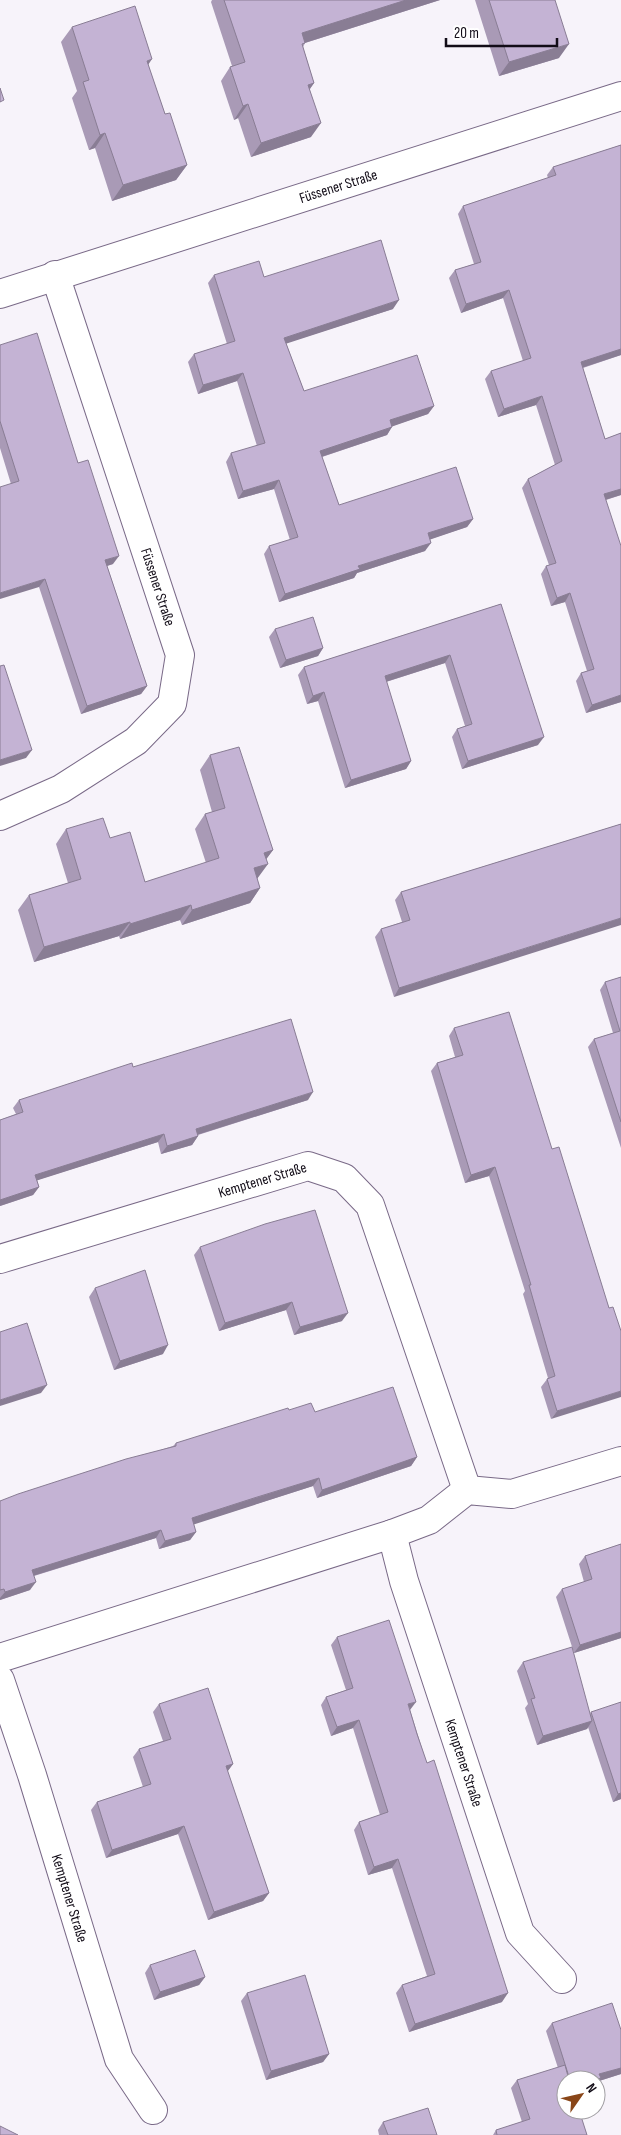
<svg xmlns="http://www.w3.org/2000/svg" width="621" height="2135" viewBox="0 0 621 2135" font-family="'Sofia Sans Condensed',sans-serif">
<rect width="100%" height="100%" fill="#f7f3fa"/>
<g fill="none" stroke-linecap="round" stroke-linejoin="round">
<g stroke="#796987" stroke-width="30">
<g id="minor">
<path id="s1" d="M0,294L621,96"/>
<path d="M0,816L61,789L136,741L172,704L180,655L55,275"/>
<path id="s2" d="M0,1259L308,1166L344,1178L370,1205L467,1490"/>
<path id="s3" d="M392,1534L404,1581L520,1933L562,1979"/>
<path d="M0,1658L392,1534L429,1520L467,1490L512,1494L621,1461"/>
<path id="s4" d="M0,1680L32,1775L119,2059L153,2110"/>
</g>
</g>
<use href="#minor" stroke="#fff" stroke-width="28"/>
</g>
<path fill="#a99ab6" d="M212,0H440L305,43L303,47L314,83L310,89L311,137L251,157L238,118L234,120L221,81L230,67L232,66L211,2Z
M475,0H555L559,58L499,76Z
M72,27L148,65L165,114L187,165L176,180L112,201L95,148L89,150L72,98L77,91L61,42Z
M621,145V355L583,368L605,439L621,433V495L606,500L621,702L586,713L576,681L581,673L587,671L565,602L551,606L541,574L546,566L549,565L522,488L528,479L555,465L536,405L498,417L485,379L491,371L523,361L503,298L461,313L449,278L455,270L474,264L458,214L463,206L548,178L547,175L553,167Z
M214,275L264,277L393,309L286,343L304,391L434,406L428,414L392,426L387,435L322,457L339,505L473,519L467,527L430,539L425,551L357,573L354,578L279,602L264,554L269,546L290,540L274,489L238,499L226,462L231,453L257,446L237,381L198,394L188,362L194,354L227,344L208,283Z
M0,345L78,463L113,564L107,566L147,686L141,694L81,714L39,587L11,484L0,448Z
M501,604L538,745L462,769L452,737L457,729L465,726L445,663L386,682L411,761L406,769L345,788L318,701L307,704L298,675L304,667Z
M275,629L323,648L318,656L280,668L269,637Z
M210,755L273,850L266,859L257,879L260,888L250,903L182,925L180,920L120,939L119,936L34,962L18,910L29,895L68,883L56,844L66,829L110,838L145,882L206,863L195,829L205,814L212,812L200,770Z
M621,824L394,997L375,937L381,929L402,922L395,900L401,892Z
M621,977V1148L588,1047L594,1039L613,1033L600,990L605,982Z
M454,1028L552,1149L609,1308L621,1331L551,1419L541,1387L548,1378L523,1294L525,1291L489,1176L465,1183L431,1071L437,1063L455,1057L449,1036Z
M133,1067L308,1100L198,1135V1136L192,1145L161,1154L158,1142L37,1180L39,1187L33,1195L0,1206V1120L16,1114L13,1108L19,1100Z
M200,1247L342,1321L294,1335L286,1310L219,1331L194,1255Z
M95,1288L163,1354L114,1370L89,1297Z
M289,1410L315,1412L417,1457L411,1466L317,1498L313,1486L193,1524L196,1532L190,1540L159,1549L156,1538L34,1576L30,1590L0,1600V1501L173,1446L176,1443Z
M621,1544V1638L574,1653L556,1597L562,1589L584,1582L579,1564L585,1556Z
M337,1637L410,1710L502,2002L409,2032L396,1993L402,1985L427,1976L392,1868L368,1875L354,1830L359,1822L380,1815L353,1728L331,1736L321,1705L326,1697L346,1690L331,1645Z
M523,1662L590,1714L591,1712L621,1799L613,1802L588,1727L587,1729L537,1745L525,1708L528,1704L517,1671Z
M159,1704L233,1764L227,1772L269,1893L263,1901L208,1920L178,1834L106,1858L91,1810L97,1802L143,1787L133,1757L139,1749L163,1741L153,1712Z
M150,1965L205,1977L199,1985L154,2000L145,1973Z
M247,1993L329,2054L323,2062L266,2080L241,2001Z
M552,2023L621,2030V2074L599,2081L596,2085V2080H566L587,2135H493L496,2130L522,2122L511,2088L517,2080L558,2068L546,2031Z
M383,2122L437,2135H379L378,2130Z"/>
<path fill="#897d94" d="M406,0H440L292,47L302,33Z
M569,44L559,58L499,76L509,62Z
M152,59L142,74L147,61Z
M314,83L304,97L308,85Z
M248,104L238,118L234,120L243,106Z
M321,123L311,137L251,157L261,143Z
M105,133L95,148L89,150L100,135Z
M187,165L176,180L112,201L123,185Z
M509,290L503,298L461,313L466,304Z
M399,300L393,309L279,346L284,338Z
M621,349V355L575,370L581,362Z
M243,373L237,381L198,394L203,385Z
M542,396L536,405L498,417L504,409Z
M434,406L428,414L385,429L390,420Z
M392,427L387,435L315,459L320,451Z
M279,480L274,489L238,499L243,491Z
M621,489V495L598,502L604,494Z
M473,519L467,527L423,542L428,533Z
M431,543L425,551L357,573L354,578L279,602L285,594L358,566Z
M119,556L113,564L100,568L105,560Z
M45,579L39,587L0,599V593Z
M570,593L565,602L551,606L557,598Z
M323,648L318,656L280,668L286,660Z
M450,655L445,663L379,684L385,676Z
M147,686L141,694L81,714L87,706Z
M324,692L318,701L307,704L313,696Z
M621,695V702L586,713L592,705Z
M544,737L538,745L462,769L468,761Z
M32,750L26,758L0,766V760Z
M411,761L406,769L345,788L351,780Z
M273,850L262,865L264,853Z
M268,864L257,879L254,868Z
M260,888L250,903L182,925L192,910Z
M191,905L180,920L120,939L130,924Z
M621,918V925L394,997L399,988Z
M130,922L119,936L34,962L44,947Z
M313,1092L308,1100L190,1137L196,1129Z
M164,1134L158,1142L29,1183L35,1175Z
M198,1136L192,1145L161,1154L167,1146Z
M495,1167L489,1176L465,1183L471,1175Z
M39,1187L33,1195L0,1206V1200Z
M292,1302L286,1310L219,1331L225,1323Z
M348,1313L342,1321L294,1335L300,1327Z
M168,1345L163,1354L114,1370L120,1361Z
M47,1385L41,1393L0,1406V1400Z
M621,1391V1397L551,1419L557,1411Z
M417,1457L411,1466L317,1498L322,1490Z
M319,1478L313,1486L186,1527L192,1518Z
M161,1530L156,1538L26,1578L32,1570Z
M196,1532L190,1540L159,1549L165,1541Z
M36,1582L30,1590L0,1600V1598L5,1592Z
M621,1632V1638L574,1653L580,1645Z
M416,1702L410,1710L408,1704Z
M359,1720L353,1728L331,1736L337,1727Z
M592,1721L587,1729L537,1745L543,1736Z
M233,1764L227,1772L226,1766Z
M621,1793V1799L613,1802L618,1794Z
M184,1826L178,1834L106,1858L112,1850Z
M398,1859L392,1868L368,1875L374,1867Z
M269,1893L263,1901L208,1920L214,1912Z
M205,1977L199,1985L154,2000L160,1992Z
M508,1993L502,2002L409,2032L415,2024Z
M329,2054L323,2062L266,2080L271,2071Z
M621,2068V2074L599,2081L596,2085V2080H594L599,2074Z"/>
<path fill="#c4b3d4" stroke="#897d94" d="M224,0H406L302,33L305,43L302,44L314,83L308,85L321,123L261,143L248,104L243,106L230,67L245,62Z
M489,0H555L569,44L509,62Z
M135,6L152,59L147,61L165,114L170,113L187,165L123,185L105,133L100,135L83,82L89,80L72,27Z
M0,88L4,100L0,102Z
M621,145V349L581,362L605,439L621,433V489L604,494L621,546V695L592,705L581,673L594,669L570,593L557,598L546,566L556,563L528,479L562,461L542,396L504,409L491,371L531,358L509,290L466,304L455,270L481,262L463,206L556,175L553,167Z
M381,240L399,300L284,338L304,391L417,355L434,406L390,420L392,427L320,451L339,505L456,467L473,519L428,533L431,543L358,566L360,569L285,594L269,546L298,537L279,480L243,491L231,453L265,443L243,373L203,385L194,354L235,341L214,275L259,261L264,277Z
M37,333L78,463L88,460L119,556L105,560L147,686L87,706L45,579L0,593V487L19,481L0,421V345Z
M501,604L544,737L468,761L457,729L472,724L450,655L385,676L411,761L351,780L324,692L313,696L304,667Z
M313,617L323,648L286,660L275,629Z
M4,665L32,750L0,760V666Z
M239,747L273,850L264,853L268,864L254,868L260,888L192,910L191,905L130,924V922L44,947L29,895L81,879L66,829L103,818L110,838L130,832L145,882L219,858L205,814L225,808L210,755Z
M621,824V918L399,988L381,929L410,920L401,892Z
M621,977V1122L594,1039L620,1031L605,982Z
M509,1012L552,1149L559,1147L609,1308L613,1307L621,1331V1391L557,1411L547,1379L555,1376L529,1285H531L495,1167L471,1175L437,1063L463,1055L454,1028Z
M291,1019L313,1092L196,1129L198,1136L167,1146L164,1134L35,1175L39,1187L0,1200V1120L23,1112L19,1100L132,1063L133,1067Z
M315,1210L348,1313L300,1327L292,1302L225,1323L200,1247L265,1224Z
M145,1270L168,1345L120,1361L95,1288Z
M27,1323L47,1385L0,1400V1332Z
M393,1387L417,1457L322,1490L319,1478L254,1498L192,1518L196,1532L165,1541L161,1530L32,1570L36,1582L5,1592L4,1589L0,1590V1501L18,1494L126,1459L176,1446V1443L288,1408L289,1410L311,1403L315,1412Z
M621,1544V1632L580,1645L562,1589L592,1579L585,1556Z
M389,1620L416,1702L408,1704L417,1734L427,1763L434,1760L508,1993L415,2024L402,1985L435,1974L398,1859L374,1867L359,1822L388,1812L359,1720L337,1727L326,1697L353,1688L337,1637Z
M572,1647L592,1721L543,1736L531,1699L535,1698L523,1662Z
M208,1688L233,1764L226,1766L269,1893L214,1912L184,1826L112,1850L97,1802L151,1784L139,1749L171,1739L159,1704Z
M621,1702V1793L618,1794L591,1712Z
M195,1950L205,1977L160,1992L150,1965Z
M305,1975L329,2054L271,2071L247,1993Z
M612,2003L621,2030V2068L599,2074L601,2078L594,2080H570L552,2023Z
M565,2065L569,2080H566V2110H579L587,2135H497L496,2130L530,2119L517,2080Z
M428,2108L437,2135H388L383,2122Z
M0,2126L18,2135H0Z"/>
<g text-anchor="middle" stroke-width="4.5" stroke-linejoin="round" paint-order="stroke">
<g font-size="15" fill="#120c17" stroke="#fff">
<text dy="5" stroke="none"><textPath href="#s1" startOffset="355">Füssener Straße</textPath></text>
<text transform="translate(158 587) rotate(72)" y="5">Füssener Straße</text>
<text dy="5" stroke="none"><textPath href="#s2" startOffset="274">Kemptener Straße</textPath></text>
<text dy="5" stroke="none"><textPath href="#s3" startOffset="240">Kemptener Straße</textPath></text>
<text dy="5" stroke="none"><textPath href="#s4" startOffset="229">Kemptener Straße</textPath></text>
</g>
</g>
<g transform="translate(581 2095) rotate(56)"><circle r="24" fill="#ffffff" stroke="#a09ea2"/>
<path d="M0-4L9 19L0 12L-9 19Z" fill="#894618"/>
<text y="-8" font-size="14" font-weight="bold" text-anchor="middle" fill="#120c17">N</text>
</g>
<path d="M446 38v8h111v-8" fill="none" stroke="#120c17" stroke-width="2.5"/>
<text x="454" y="38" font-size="15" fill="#120c17" stroke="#ffffff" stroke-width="4" paint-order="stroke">20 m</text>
</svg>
